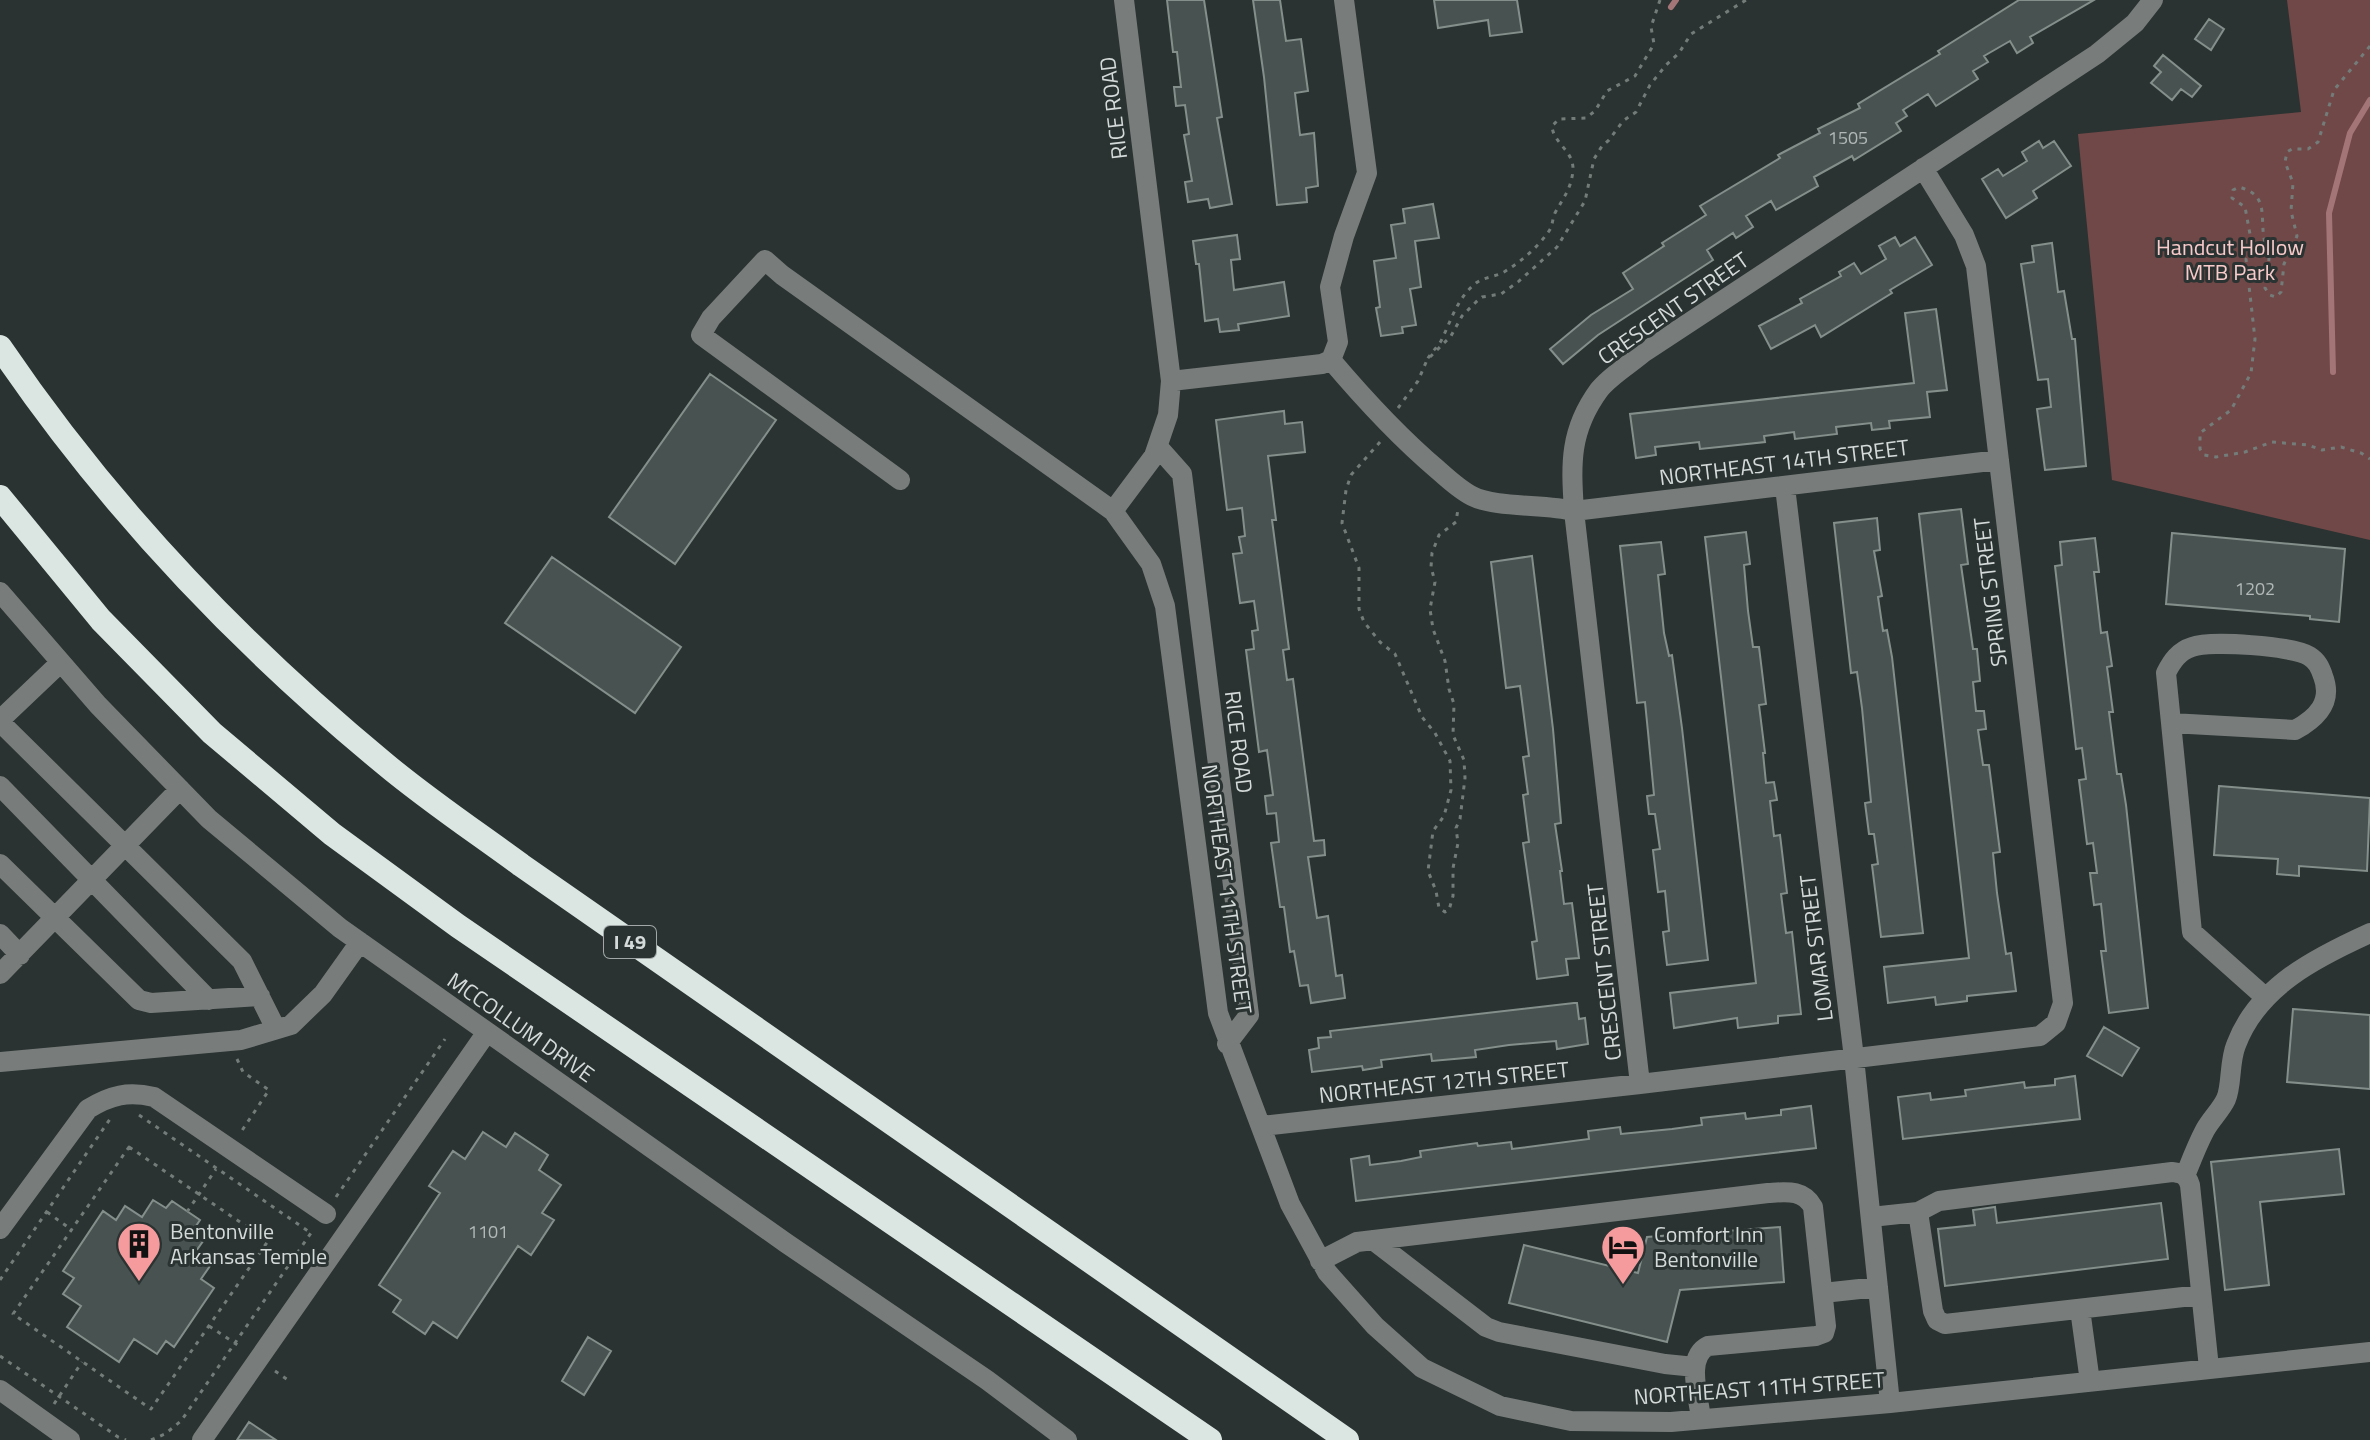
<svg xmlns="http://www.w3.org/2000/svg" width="2370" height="1440" viewBox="0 0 2370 1440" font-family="'Titillium Web',sans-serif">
<rect width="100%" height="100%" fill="#2a3331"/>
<path fill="#704848" d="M2287,0H2370V540L2112,480L2078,134L2301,112Z"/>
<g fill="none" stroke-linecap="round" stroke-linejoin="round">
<path stroke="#a47576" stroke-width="6" d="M1671,7L1676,0
M2333,372L2329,213L2350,133L2370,100"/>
</g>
<path fill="#485250" stroke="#848f8c" stroke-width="2" d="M1167,0H1204L1222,117L1217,118L1232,204L1210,208L1208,199L1188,202L1185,182L1192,181L1184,135L1189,134L1185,105L1176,106L1174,87H1181L1177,52H1173Z
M1253,0H1280L1286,41L1301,39L1308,91L1295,93L1300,135L1314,133L1318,186L1306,188L1307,202L1277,205L1264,77Z
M1434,0H1517L1522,32L1490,36L1488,20L1438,28Z
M2019,0H2094L2030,37L2033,43L2017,53L2010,41L1984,56L1988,62L1973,71L1978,79L1936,106L1928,94L1903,110L1907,116L1896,123L1901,131L1854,160L1852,156L1814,177L1818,186L1776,210L1771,201L1746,216L1753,227L1736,238L1733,233L1707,250L1713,260L1598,335L1563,364L1550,349L1591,315L1633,289L1623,273L1664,246L1662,243L1706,215L1700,206L1780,158L1778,155L1820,133L1818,129L1860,108L1858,104L1940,54L1938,51Z
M2209,19L2224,29L2211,50L2195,39Z
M2163,55L2201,86L2192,97L2181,89L2172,100L2151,83L2161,72L2154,66Z
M2039,141L2043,148L2054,141L2071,166L2033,191L2037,198L2006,218L1982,179L1998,169L2003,176L2027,161L2022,152Z
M1433,204L1439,238L1415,241L1421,287L1410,289L1416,325L1402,327L1403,333L1381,336L1376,308L1380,307L1374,261L1396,258L1391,225L1405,223L1403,209Z
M1237,235L1240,259L1231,260L1234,290L1284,282L1289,316L1238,324L1239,330L1220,332L1218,319L1205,321L1199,264H1196L1193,241Z
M1895,237L1900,246L1915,237L1932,265L1890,290L1892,293L1821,337L1815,325L1771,349L1759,326L1802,303L1800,299L1841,276L1839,272L1854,263L1861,274L1886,259L1879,246Z
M2052,243L2058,292L2064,291L2072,339H2075L2086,466L2045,470L2037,409L2051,407L2048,379L2038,380L2021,264L2034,262L2032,246Z
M1936,309L1947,390L1927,392L1930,417L1889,421L1890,428L1872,430L1871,423L1836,427L1837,434L1795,439L1794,432L1764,436L1765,442L1719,447L1700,449L1699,442L1655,447L1656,455L1636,458L1630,414L1914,383L1905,313Z
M710,374L776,420L675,564L609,517Z
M1284,411L1285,424L1302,422L1305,452L1268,456L1276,520H1272L1289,649L1283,650L1287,680L1293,679L1314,841L1324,840L1325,855L1308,857L1317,918L1328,916L1336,976L1342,975L1345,998L1311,1003L1308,985L1300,986L1294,951L1290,952L1284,907H1280L1271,843L1279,842L1276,813L1267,814L1265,796L1273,795L1267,750L1259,752L1246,650L1254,649L1252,631L1258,630L1254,601L1240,603L1233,554L1242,553L1239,537L1245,536L1242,508L1227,510L1216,420Z
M1961,509L1968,564L1961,565L1973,649H1977L1980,681L1973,682L1976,711H1984L1986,729L1978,730L1983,765H1989L2000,852L1993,853L1997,893L2006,954L2011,953L2016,991L1967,996V1001L1936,1005L1935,997L1888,1003L1884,967L1969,958L1919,514Z
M1877,518L1880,550L1874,551L1882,596L1878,597L1883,631L1887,630L1892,657L1923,933L1881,937L1872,865L1878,864L1874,834H1869L1865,803L1871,802L1862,708L1857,672L1851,673L1834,523Z
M1746,532L1750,564L1744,565L1748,611L1753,647H1759L1766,704L1759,705L1765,753H1763L1766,783L1774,782L1777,800L1770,801L1774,836L1780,835L1787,893L1781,894L1786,933L1792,932L1801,1014L1778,1016V1023L1738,1028L1737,1018L1674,1028L1670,993L1756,983L1705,537Z
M2172,533L2345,549L2339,622L2310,619V616L2166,604Z
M2095,538L2099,572H2094L2101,633L2107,632L2112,666L2107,667L2113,712H2109L2117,774H2121L2126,805L2148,1008L2109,1013L2101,951H2106L2101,904L2094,905L2090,873H2097L2093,843L2087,844L2079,780L2086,779L2082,748L2076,749L2055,566L2062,565L2060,542Z
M1661,542L1665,574L1658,575L1664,633L1669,656L1672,655L1682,728L1708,960L1667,965L1663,932L1669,931L1665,891L1658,892L1653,850L1660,849L1655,814H1649L1647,796L1654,795L1648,732L1645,702L1637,703L1620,546Z
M1532,556L1553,729L1561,823L1555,824L1562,871H1560L1564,904L1572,903L1579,958L1566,959L1568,975L1537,979L1532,942L1537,941L1523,843L1529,842L1523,795L1528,794L1523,757L1529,756L1520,686L1506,688L1491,562Z
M552,557L681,647L635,713L505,623Z
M2219,786L2370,798L2367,871L2299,866V876L2277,874L2278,859L2214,855Z
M1574,1003H1577L1579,1019L1585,1018L1588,1044L1557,1049L1556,1041L1509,1045L1475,1050L1476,1057L1432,1061L1431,1054L1381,1060L1382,1067L1363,1070L1362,1066L1312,1072L1309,1050L1319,1048L1318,1038L1331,1037L1330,1031Z
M2293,1009L2370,1015V1089L2287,1082Z
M2104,1027L2139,1048L2122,1076L2087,1056Z
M2075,1076L2080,1119L1903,1139L1898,1097L1930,1093L1931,1100L1966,1096L1965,1090L2024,1082L2025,1088L2055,1085V1079Z
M1811,1106L1816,1148L1356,1201L1351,1159L1369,1156L1370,1165L1401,1161L1421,1157L1420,1151L1477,1143L1478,1146L1511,1142L1512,1149L1589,1139L1588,1131L1620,1127L1621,1134L1672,1129L1702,1125L1701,1118L1745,1113L1746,1119L1781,1115V1110Z
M483,1132L506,1147L515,1133L548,1155L539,1170L561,1185L542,1213L554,1220L531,1255L518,1246L457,1338L433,1322L425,1334L393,1312L401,1300L379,1285L440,1193L429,1186L453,1151L465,1159Z
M2339,1149L2344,1194L2260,1202L2269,1285L2225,1290L2211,1162Z
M153,1200L166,1208L172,1201L200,1220L194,1229L206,1237L194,1254L210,1266L201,1279L214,1288L174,1347L166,1341L157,1354L134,1339L119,1362L67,1327L81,1306L63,1294L74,1278L63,1271L103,1211L116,1220L125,1206L142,1217Z
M2161,1203L2168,1259L1945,1286L1938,1229L1975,1225L1973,1210L1995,1207L1997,1223Z
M1780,1227L1784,1282L1680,1290L1667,1342L1509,1303L1524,1245L1638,1273L1647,1237Z
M588,1337L611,1351L584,1395L562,1381Z
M249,1422L276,1440H237Z"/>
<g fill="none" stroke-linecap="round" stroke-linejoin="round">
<path stroke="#747c7a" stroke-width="3" stroke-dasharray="4 6" stroke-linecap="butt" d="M1660,0L1651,27L1654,44L1635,76L1607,91L1595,111L1586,118L1559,119L1552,126C1553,143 1573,150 1573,169C1572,188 1563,198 1555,213C1552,219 1553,226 1549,231C1538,247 1522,261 1504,272C1495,277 1484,277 1476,283C1457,298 1451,321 1441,341C1437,348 1431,352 1427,360L1451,336L1462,316L1476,302L1482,297L1501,294L1518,282L1557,247L1585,201L1594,159L1602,146L1609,140L1623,121L1636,112L1650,85L1666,65L1679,53L1691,34L1746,0
M2370,46L2334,90L2318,142L2308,149H2292L2287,152L2285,162L2293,183L2291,211L2297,236L2284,264L2281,292L2276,297L2270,295L2265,288C2266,278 2269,267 2269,256C2269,250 2265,245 2264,238C2260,216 2269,195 2239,187L2233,190L2232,198L2245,207L2252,245L2246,259L2255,339L2251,373L2231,410L2200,433V449L2204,455L2216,457L2245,452L2272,442L2308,445L2322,450L2341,447L2361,453L2370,459
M1398,408L1418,381L1427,360
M1380,442L1351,475L1346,490L1342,523L1359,568V609L1364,622L1380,642L1395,654L1422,717L1435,733L1450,761L1451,790L1444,816L1433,831L1428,871L1436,891L1439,908L1445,912L1449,910L1453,896V868L1458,843L1456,828L1460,819L1465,778L1464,760L1453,735L1454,704L1449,689L1445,661L1433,629L1430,609L1435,582L1431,567L1432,553L1439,535L1456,522L1458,509
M237,1059L243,1072L269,1090L241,1132
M139,1115L311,1233
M129,1147L268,1241L151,1409L13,1314Z
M336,1197L445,1039
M47,1212L72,1230
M187,1212L216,1169
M0,1280L110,1119
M209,1326L242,1348
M0,1356L118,1437L126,1440
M275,1371L291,1382
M54,1404L82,1362
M151,1440L165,1434L181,1421L313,1230"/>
<path stroke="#787d7c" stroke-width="20" d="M1331,360C1364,399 1399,437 1438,470C1448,479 1460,490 1472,496C1495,508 1545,504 1574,511L1999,460
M1171,381L1322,364L1331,360L1338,342L1330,287L1344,236L1367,173L1344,0
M1158,447L1182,474L1249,1015L1227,1044
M900,480L701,335L711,318L765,260L782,275L1113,511L1151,564L1165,606L1218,1013L1290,1204L1327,1272L1375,1326L1422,1368L1500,1406L1571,1421L1671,1422L1890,1403L2370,1352
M1785,487L1854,1058L1890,1403
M1113,511L1154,456L1168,415L1171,381L1124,0
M0,592L98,705L209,819L340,928L786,1243L987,1380L1067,1440
M0,720L60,663
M0,722L242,961L276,1029
M2171,723L2295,730C2317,718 2333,702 2323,676C2320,667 2317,661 2309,656C2293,646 2210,640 2192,647C2179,651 2172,661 2166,673L2192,932L2266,998
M0,786L209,1000
M0,864L139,1000L151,1003L260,996
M0,934L20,955
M0,974L180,789
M0,1062L241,1040L291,1025L323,994L360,942
M1640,1084L1574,511C1571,464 1569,431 1599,390C1610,376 1629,365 1643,353L2097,54L2135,23L2153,0
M1262,1126L1640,1084L2040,1036L2056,1023L2063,1003L1976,266L1964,235L1923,168
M2185,1176C2191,1161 2197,1145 2205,1130C2211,1119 2221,1110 2226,1099C2232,1086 2229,1062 2236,1045C2258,986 2317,957 2370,933
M1918,1212L1933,1311L1937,1320L1945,1324L2201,1295
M1871,1217L1918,1212L1939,1201L2172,1172C2182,1173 2187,1175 2190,1185L2209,1368
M0,1229L88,1109C111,1095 128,1091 154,1097L326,1214
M1373,1240L1486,1327L1499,1332L1665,1364L1695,1367
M1320,1261L1357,1242L1768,1193C1786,1192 1803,1189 1813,1207L1826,1326L1824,1333L1816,1336L1708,1346C1685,1357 1699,1398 1701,1419
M1823,1293L1878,1287
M2080,1309L2090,1382
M0,1390L70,1440
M202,1440L487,1032"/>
<path stroke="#dbe6e3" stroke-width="24" d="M0,347C107,505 238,643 385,764C428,800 476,832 521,865L1347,1440
M0,497L101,620L212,733L332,834L458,926L1210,1440"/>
</g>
<defs>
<g id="building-pin" transform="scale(2.3)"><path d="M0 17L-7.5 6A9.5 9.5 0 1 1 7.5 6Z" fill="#f59b9d" stroke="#2a3331"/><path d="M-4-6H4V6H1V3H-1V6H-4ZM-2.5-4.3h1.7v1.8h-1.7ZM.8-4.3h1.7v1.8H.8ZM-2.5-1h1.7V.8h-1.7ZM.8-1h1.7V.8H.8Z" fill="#111"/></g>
<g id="hotel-pin" transform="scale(2.3)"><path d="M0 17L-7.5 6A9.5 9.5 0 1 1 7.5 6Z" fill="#f59b9d" stroke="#2a3331"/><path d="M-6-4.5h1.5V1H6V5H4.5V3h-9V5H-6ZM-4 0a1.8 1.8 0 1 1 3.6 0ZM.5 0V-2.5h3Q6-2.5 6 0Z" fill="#111"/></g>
</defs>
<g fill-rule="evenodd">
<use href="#building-pin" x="139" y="1244"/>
<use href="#hotel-pin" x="1623" y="1247"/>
</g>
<g text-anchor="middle" stroke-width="6" stroke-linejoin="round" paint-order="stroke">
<g font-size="18" fill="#b1b8b7">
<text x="1848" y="144">1505</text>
<text x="2255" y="595">1202</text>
<text x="488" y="1238">1101</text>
</g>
<rect fill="#2a3331" stroke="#a1a8a7" stroke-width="2" x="604" y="926" width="52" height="32" rx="6"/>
<g font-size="20" font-weight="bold" fill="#d4dad9">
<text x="630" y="949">I 49</text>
</g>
<g font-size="22" fill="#d4dad9" stroke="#2a3331">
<text transform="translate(1113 108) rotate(-97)" y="8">RICE ROAD</text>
<text transform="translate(1673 308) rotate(-35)" y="8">CRESCENT STREET</text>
<text transform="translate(1784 462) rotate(-7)" y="8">NORTHEAST 14TH STREET</text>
<text transform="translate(1990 592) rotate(-97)" y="8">SPRING STREET</text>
<text transform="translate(1239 742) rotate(83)" y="8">RICE ROAD</text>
<text transform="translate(1227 889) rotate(82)" y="8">NORTHEAST 11TH STREET</text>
<text transform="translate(1816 948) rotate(-97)" y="8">LOMAR STREET</text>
<text transform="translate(1604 972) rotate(-96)" y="8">CRESCENT STREET</text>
<text transform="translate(521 1027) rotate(35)" y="8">MCCOLLUM DRIVE</text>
<text transform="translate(1444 1082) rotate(-6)" y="8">NORTHEAST 12TH STREET</text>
<text transform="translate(1759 1388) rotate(-4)" y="8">NORTHEAST 11TH STREET</text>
</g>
<g font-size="22" fill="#facbcb" stroke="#2a3331">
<text x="2230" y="255">Handcut Hollow<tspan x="2230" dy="25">MTB Park</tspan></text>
</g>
<g font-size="22" fill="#d4dad9" stroke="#2a3331" text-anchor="start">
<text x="170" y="1239">Bentonville<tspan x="170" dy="25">Arkansas Temple</tspan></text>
<text x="1654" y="1242">Comfort Inn<tspan x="1654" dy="25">Bentonville</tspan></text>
</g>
</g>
</svg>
